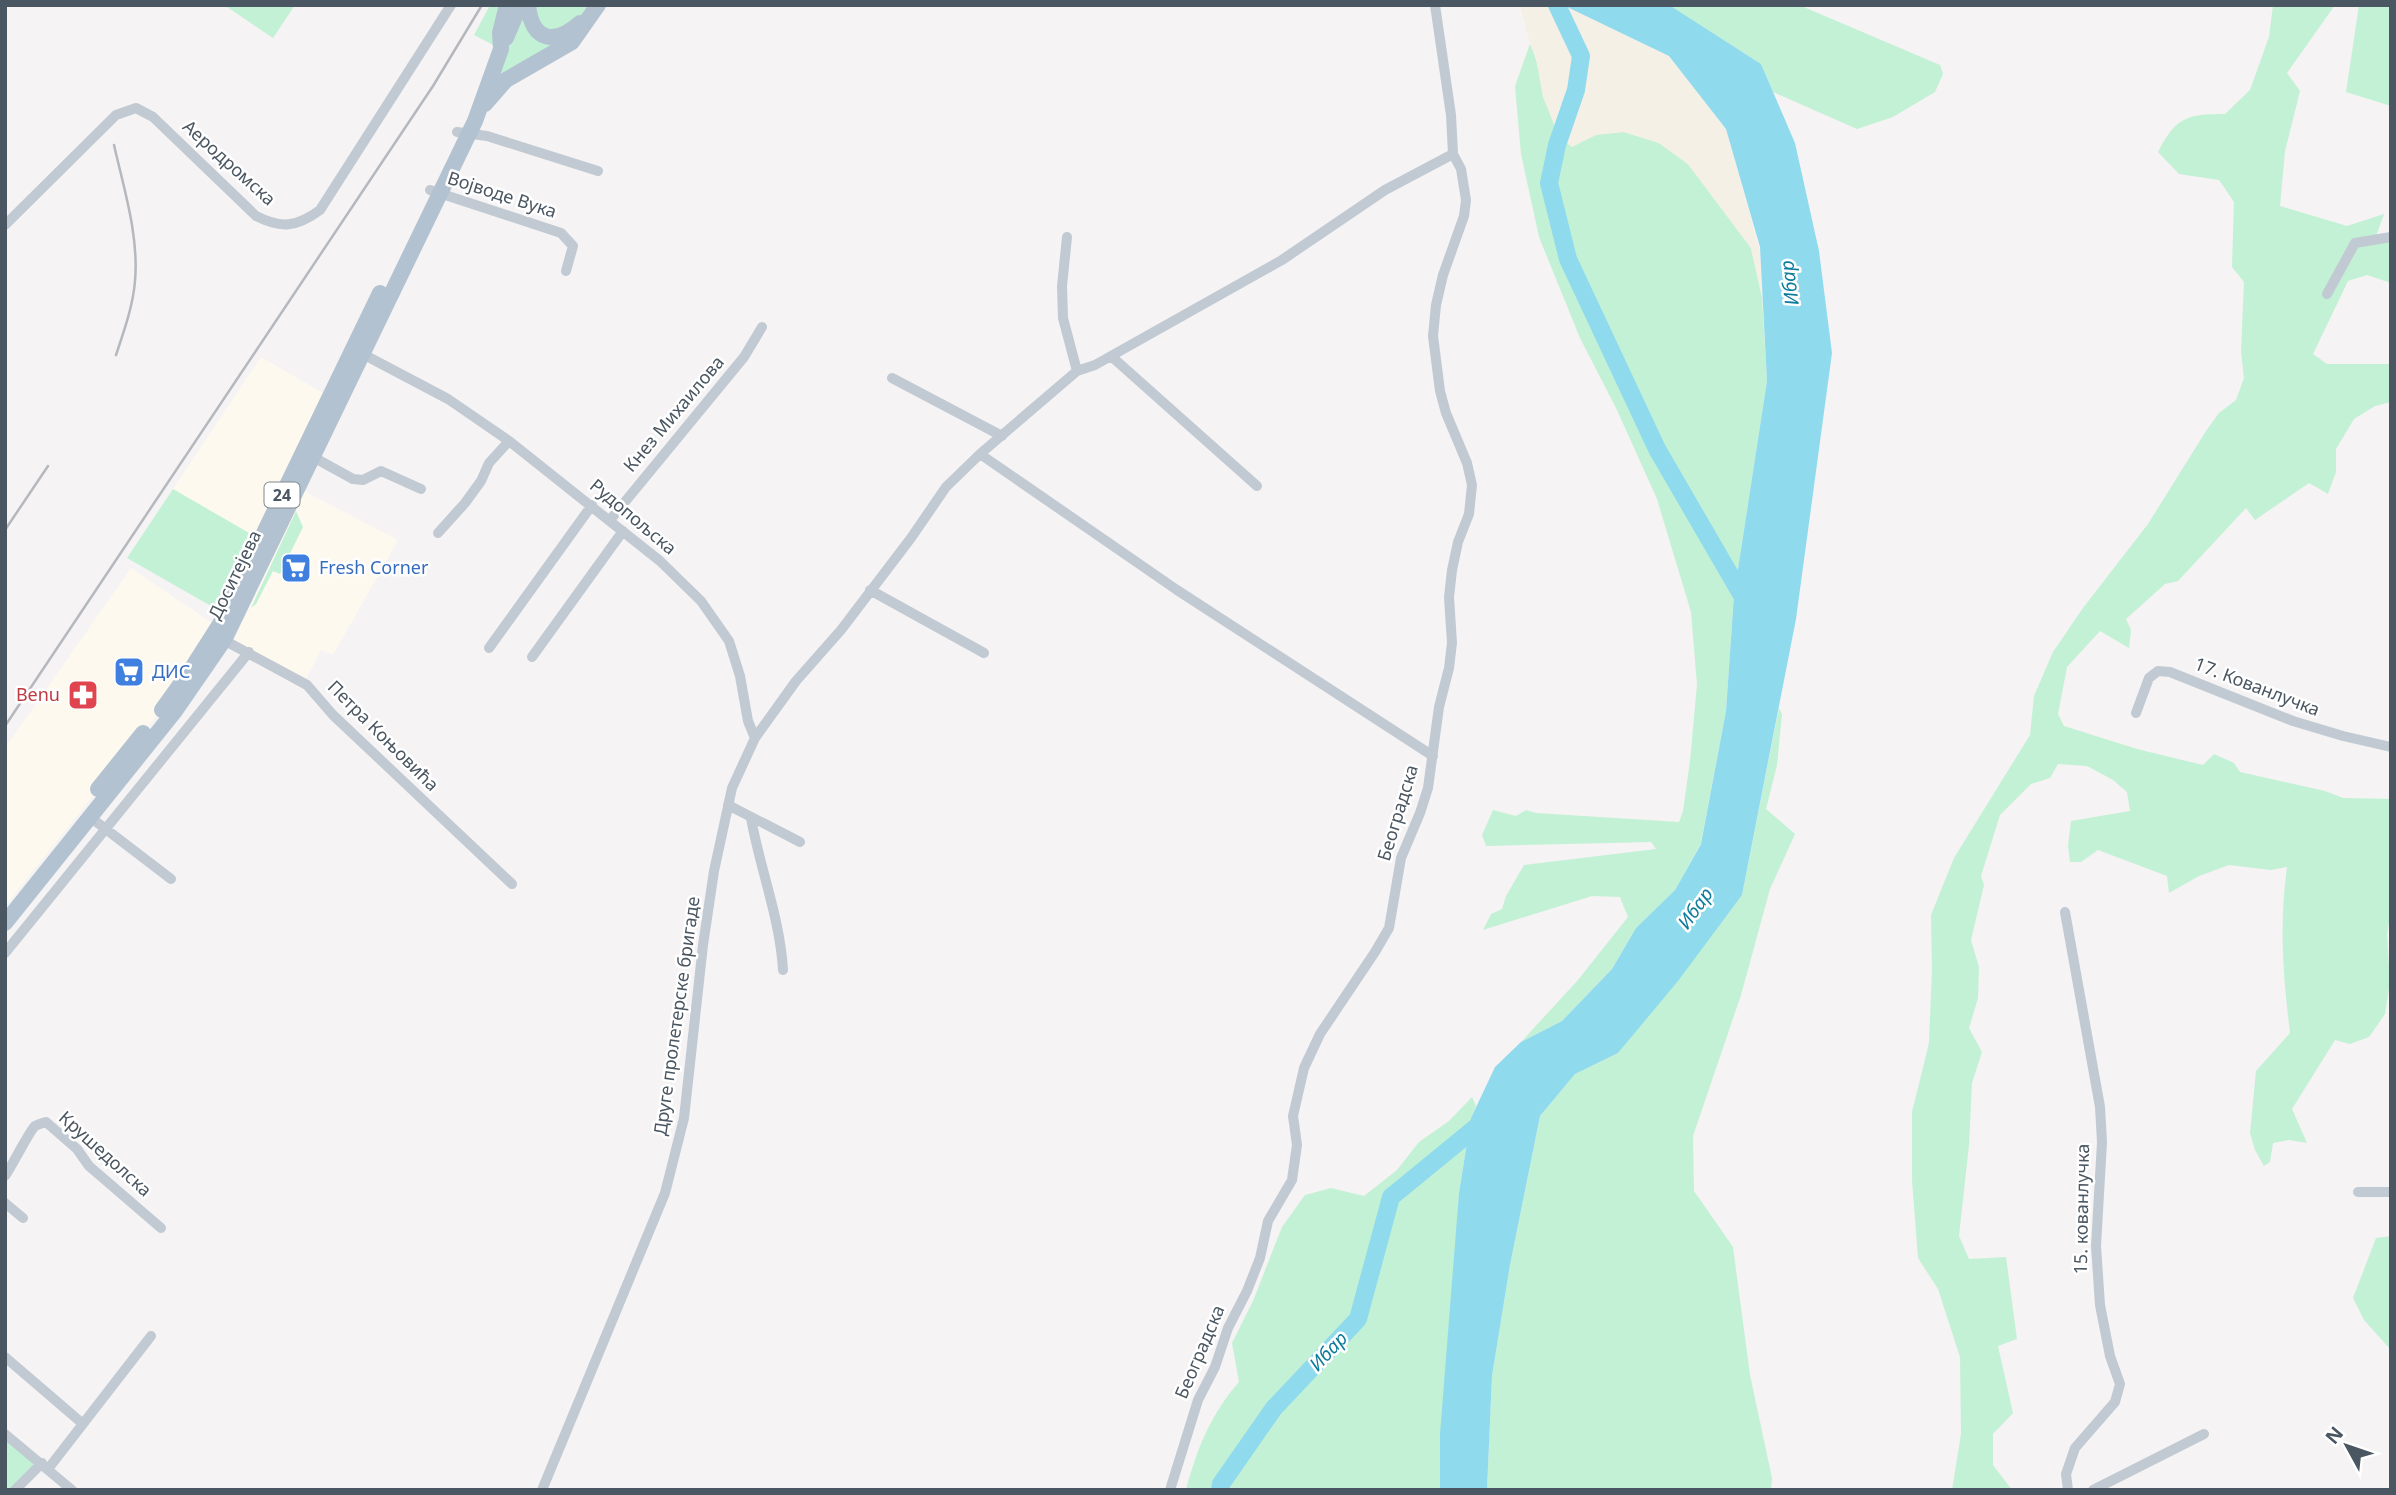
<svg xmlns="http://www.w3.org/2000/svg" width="2396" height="1495" viewBox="0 0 2396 1495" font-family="'Noto Sans',sans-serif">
<rect width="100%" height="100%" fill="#f5f3f3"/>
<path fill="#fdf9ef" d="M261,357L330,397L261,540L173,489Z
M304,491L398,540L333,655L321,650L306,679L233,642Z
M131,568L218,627L167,703L5,906V748Z"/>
<path fill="#c3f1d5" d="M224,5H295L273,38Z
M490,5H595L597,8L496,90L501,49L474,35Z
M1668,5H1799L1940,65L1943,74L1935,92L1893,117L1857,129L1773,92L1761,64Z
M2273,5H2335L2287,73L2300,91L2285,151L2280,206L2347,226L2384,214L2375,239L2391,237V283L2367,275L2348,281L2313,354L2327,364H2391V402L2375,406L2354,419L2336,449V472L2328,494L2309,483L2255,520L2246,508L2178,581L2165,584L2126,619L2131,630L2129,648L2100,631L2067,667L2058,714L2064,726L2137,749L2203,765L2214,754L2234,763L2240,772L2325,791L2343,798L2391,799V911L2387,934L2390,982L2385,1014L2369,1037L2350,1044L2335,1040L2292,1109L2307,1143L2289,1140L2273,1143L2270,1162L2264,1166L2255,1150L2250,1133L2256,1071L2290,1033C2283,974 2279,927 2287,867L2271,870L2229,865L2199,876L2169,893L2167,876L2098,850L2081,862H2070L2068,846L2071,821L2130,811L2127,792L2113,780L2087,766L2058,764L2050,778L2031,784L2000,815L1981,876L1984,885L1971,940L1979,967L1978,998L1969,1028L1982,1052L1972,1083L1969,1145L1959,1236L1969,1259L2006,1257L2017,1339L1998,1346L2013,1413L1993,1434V1465L2012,1490H1952L1961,1434L1960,1357L1938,1289L1918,1258L1912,1180V1112L1929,1043L1932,969L1931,915L1954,858L2030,735L2034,696L2053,652L2083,608L2148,524L2206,431L2219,413L2236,400L2244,378L2241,352L2244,282L2232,267L2234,202L2219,180L2179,174L2158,152C2176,117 2187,114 2225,114L2250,90L2269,37Z
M2359,5H2391V106L2346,92Z
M1530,44C1541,65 1540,92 1551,115L1598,134L1624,132L1659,143L1688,164L1751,248L1762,297L1767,381L1734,595L1726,711L1701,843L1675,890L1636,928L1612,969L1562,1021L1521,1042L1578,980L1628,917L1620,897L1592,896L1483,930L1491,914L1502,909L1506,896L1524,865L1656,849L1651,842L1486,846L1482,835L1493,810L1516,816L1526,810L1536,813L1679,822L1683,811L1690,761L1697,685L1691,612L1657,499L1617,410L1580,338L1539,237L1521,154L1515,86Z
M173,489L261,540L225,614L127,558Z
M296,511L303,527L280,574L273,571L256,604L251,608Z
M1779,708L1782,714L1777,765L1766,809L1795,834L1770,889L1741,995L1693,1136L1694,1191L1733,1247L1750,1375L1772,1478L1771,1490H1487L1492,1376L1510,1265L1540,1116L1575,1074L1618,1053L1742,895Z
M1472,1097L1476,1106L1471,1118L1459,1193L1444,1490H1186C1197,1448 1211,1414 1239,1382L1232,1343L1253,1301L1282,1227L1305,1195L1331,1188L1364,1196L1397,1170L1419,1142L1449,1121Z
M2391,1236V1350L2364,1320L2353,1298L2376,1238Z
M5,1434L42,1463L14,1490H5Z"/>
<path fill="#f5f0e5" d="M1520,5H1566L1669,56L1726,129L1760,251L1762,297L1751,248L1688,164L1659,143L1624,132L1596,135L1572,147L1559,137L1543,97L1535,53L1530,44Z"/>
<path fill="#90daee" d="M1563,5H1669L1761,64L1795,143L1819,251L1832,353L1796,619L1742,895L1678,981L1618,1053L1575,1074L1540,1116L1510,1265L1492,1376L1487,1490H1440V1434L1459,1193L1471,1118L1495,1067L1521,1042L1562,1021L1612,969L1636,928L1675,890L1701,844L1726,711L1734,595L1767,381L1760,247L1726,129L1669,56Z"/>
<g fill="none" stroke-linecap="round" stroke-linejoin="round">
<path stroke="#90daee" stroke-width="18" d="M1557,5L1581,56L1576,90L1557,145L1549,183L1568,259L1657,449L1747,604
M1220,1490L1221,1484L1274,1408L1358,1319L1391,1197L1485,1120"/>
<path stroke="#c1cad2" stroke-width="10" d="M457,132L487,136L598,171
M430,190L561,233L573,246L566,271
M5,225L116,115L136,108L153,117L256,216C281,229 297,227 320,210L451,5
M1067,237L1062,286L1063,318L1077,371
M2327,294L2355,243L2391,237
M357,351L448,399L509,441L660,561L701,601L729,641L740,676L748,721L755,738L796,681L841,630L911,538L946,487L980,454L1077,371L1095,365L1282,260L1385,190L1453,154
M1111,356L1257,486
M892,378L1002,436
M980,454L1177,590L1433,756
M313,457L353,479L363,480L381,471L421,489
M610,520L744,357L762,327
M438,533L465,503L481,481L489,463L509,441
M870,590L984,653
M220,638L307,685L333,715L512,884
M489,648L592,505
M532,657L623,531
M2136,713L2149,678L2158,671L2170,672L2293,721L2343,736L2391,747
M728,805L800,842
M90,817L171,879
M751,818C760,869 780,918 783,970
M2065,912L2100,1107L2102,1142L2096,1246L2100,1305L2110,1356L2120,1384L2115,1402L2075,1448L2066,1474L2068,1490
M5,953L249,652
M5,1176C12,1166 30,1130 35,1126C38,1124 43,1123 46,1122L77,1149L89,1166L161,1228
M2358,1192H2391
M5,1203L23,1218
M5,1357L83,1424
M5,1434L72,1490
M48,1469L151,1336
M15,1490L42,1463
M542,1490L665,1193L684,1118L703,945L714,871L732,788L755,738
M1170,1490L1198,1400L1215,1367L1228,1328L1247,1291L1260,1258L1268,1221L1292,1180L1297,1145L1293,1116L1304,1068L1320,1034L1375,952L1389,928L1401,858L1420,813L1428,788L1439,707L1449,668L1452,643L1449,597L1452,570L1458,542L1469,514L1472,485L1467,463L1446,413L1440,391L1433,336L1436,305L1443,275L1464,216L1466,200L1461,169L1453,154L1451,115L1435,5
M2093,1490L2204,1434"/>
<path stroke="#b3c2d1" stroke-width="16" d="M528,5C532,41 554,46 580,23
M506,38L520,5
M485,104L506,80L572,42L598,5
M162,710L190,671L220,624L380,293
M98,789L143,733
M5,923L175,711L224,640L475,121L501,49L500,33L507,5"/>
<path stroke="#b5b8bd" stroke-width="2.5" d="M114,145C124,189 139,236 135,281C133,306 124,331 116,355
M5,530L48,466
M5,726L433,86L482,5"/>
</g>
<defs>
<g id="supermarket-square" transform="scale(1.575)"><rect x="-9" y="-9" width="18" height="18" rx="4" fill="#3f7fe0" stroke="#fff"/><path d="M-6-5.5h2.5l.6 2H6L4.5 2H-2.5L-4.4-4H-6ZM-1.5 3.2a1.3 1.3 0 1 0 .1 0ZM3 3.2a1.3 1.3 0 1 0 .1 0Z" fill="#fff"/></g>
<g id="pharmacy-square" transform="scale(1.575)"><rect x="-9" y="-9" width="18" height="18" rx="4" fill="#e0444e" stroke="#fff"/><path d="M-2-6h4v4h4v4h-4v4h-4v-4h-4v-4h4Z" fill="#fff"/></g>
</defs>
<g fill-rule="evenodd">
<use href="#supermarket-square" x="296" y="568"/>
<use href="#supermarket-square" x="129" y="672"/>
<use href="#pharmacy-square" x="83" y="695"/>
</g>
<g text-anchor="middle" stroke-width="5" stroke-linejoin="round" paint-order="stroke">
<rect fill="#fff" stroke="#808990" stroke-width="2" x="264.5" y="482.5" width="35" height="25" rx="5"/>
<g font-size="16" font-weight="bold" fill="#4a5661">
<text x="282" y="501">24</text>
</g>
<g font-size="18" fill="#4a5661" stroke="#fff">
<text transform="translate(229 163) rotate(42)" y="6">Аеродромска</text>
<text transform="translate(502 195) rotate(18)" y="6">Војводе Вука</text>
<text transform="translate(674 414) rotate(-50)" y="6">Кнез Михаилова</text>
<text transform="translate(633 517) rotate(40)" y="6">Рудопољска</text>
<text transform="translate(235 575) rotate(-64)" y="6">Доситејева</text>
<text transform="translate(2257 687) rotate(21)" y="6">17. Кованлучка</text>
<text transform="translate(383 736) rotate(45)" y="6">Петра Коњовића</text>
<text transform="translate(1398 813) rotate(-73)" y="6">Београдска</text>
<text transform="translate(677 1016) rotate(-82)" y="6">Друге пролетерске бригаде</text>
<text transform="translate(105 1154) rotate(42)" y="6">Крушедолска</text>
<text transform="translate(2082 1209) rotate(-89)" y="6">15. кованлучка</text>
<text transform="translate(1200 1352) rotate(-67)" y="6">Београдска</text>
</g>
<g font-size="18" fill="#366cbe" stroke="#fff" text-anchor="start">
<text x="319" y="574">Fresh Corner</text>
<text x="152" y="678">ДИС</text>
</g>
<g font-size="18" fill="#be3a42" stroke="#fff" text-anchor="end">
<text x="60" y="701">Benu</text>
</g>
<g font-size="19" font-style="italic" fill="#0c7c9b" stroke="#fff">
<text transform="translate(1789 283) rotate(-97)" y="7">Ибар</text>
<text transform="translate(1695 908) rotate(-54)" y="7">Ибар</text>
<text transform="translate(1328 1351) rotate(-47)" y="7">Ибар</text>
</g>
</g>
<rect width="2396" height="1495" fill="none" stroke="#4a5661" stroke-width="14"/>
<g transform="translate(2347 1446) rotate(310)" stroke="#ffffff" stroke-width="5" paint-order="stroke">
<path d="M0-5L12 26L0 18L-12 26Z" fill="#4a5661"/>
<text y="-10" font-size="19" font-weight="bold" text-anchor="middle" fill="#4a5661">N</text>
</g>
</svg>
